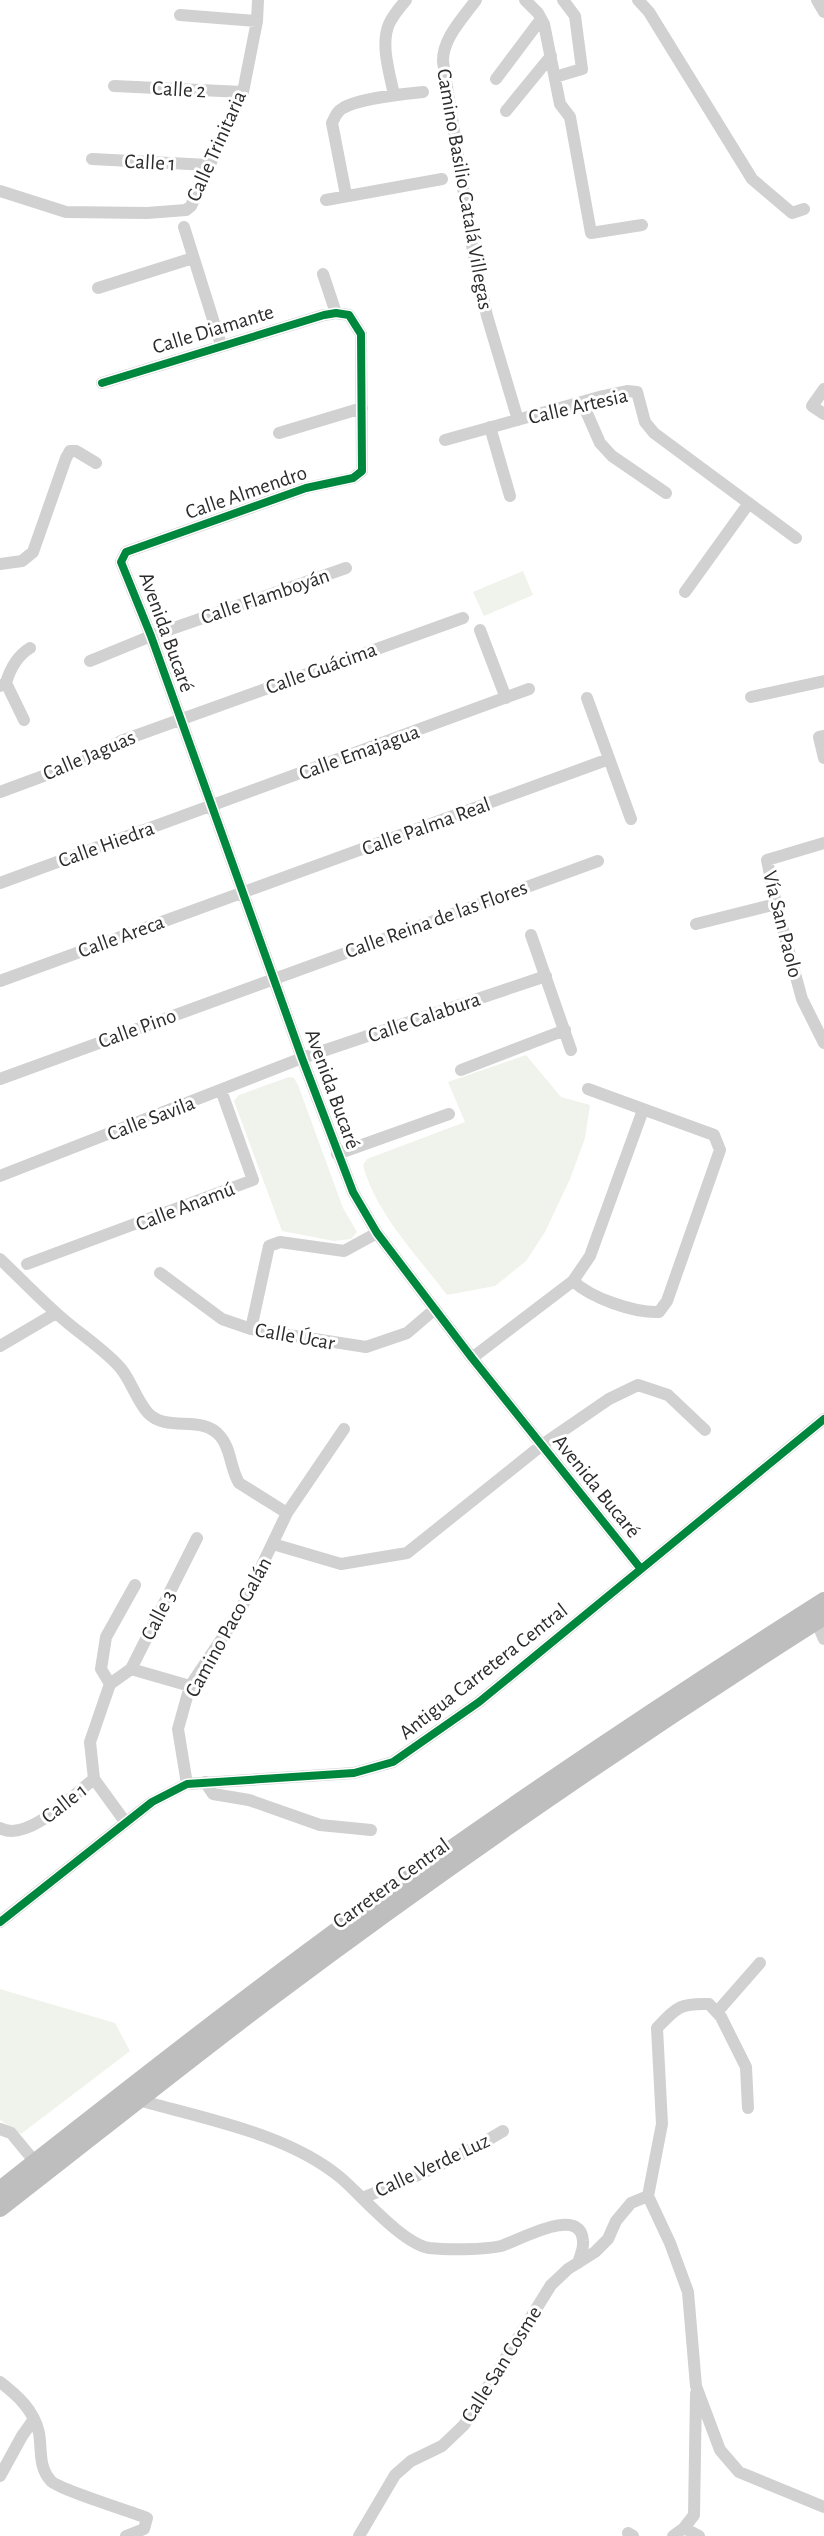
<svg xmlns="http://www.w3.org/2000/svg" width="824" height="2536" viewBox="0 0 824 2536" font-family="'Alegreya Sans',sans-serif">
<rect width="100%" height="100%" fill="#fff"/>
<path fill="#f0f3eb" d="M523,571L533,595L484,616L473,592Z
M526,1055L561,1097L590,1105L585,1138L570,1179L545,1232L526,1261L495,1286L447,1295C417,1255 376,1214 363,1165L367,1159L465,1122L448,1082Z
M289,1077L294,1078L298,1085L343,1208L357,1232L351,1239L334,1241L282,1231L234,1101L239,1095Z
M0,1989L115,2023L130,2051L21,2134L0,2120Z"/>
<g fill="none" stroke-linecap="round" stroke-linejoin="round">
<path stroke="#d1d1d1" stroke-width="12" d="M476,0C463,18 442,39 443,62L473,251L487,316L518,420
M525,0L538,13L544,24L560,104L570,117L591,233L642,225
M638,0L649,12L752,179L792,213L804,209
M817,0L824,12
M180,15L257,21
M555,77L582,69L575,16L563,0
M496,79L541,19
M114,86L243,92
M394,95C390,74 380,45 389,24C393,15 400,7 406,0
M506,111L551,56
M92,159L209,165
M0,191L66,212L147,213L186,210L191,206L243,92L257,21L258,0
M346,195L332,123C335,117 337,111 343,108C360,98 403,94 423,92
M326,200L442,179
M184,227L221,345
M323,274L336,313
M98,288L193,258
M102,383L324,315L336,313L349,315L361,334L362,471L353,478L306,488L126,552L121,562L151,636L302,1058L353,1192L377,1233L472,1358L641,1569
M824,389L812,406L824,414
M582,402L600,443L612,456L666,493
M490,427L510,496
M279,433L362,408
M445,440L603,396L627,391L637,392L645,422L654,433L796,538
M0,564L22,561L33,552L66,458L70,451H76L96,463
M685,592L749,503
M480,630L506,698
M90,661L151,636L346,568
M6,683L24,720
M0,686L6,683C10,669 17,656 30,648
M751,697L824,681
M587,698L631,819
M824,736L819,737L824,758
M0,792L89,759L121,741L463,618
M824,843L767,860L776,904L802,999L824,1043
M0,883L529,689
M696,924L776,904
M531,935L571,1050
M0,981L609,759
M461,1070L565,1030
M0,1079L598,861
M337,1154L449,1114
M0,1176L302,1058L546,976
M0,1259C21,1279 41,1300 63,1319C80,1334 109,1353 122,1370C132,1383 137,1401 148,1413C167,1433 202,1414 220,1436C231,1448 230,1468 239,1483L287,1513
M27,1264L253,1180L221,1090
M160,1273L222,1319L251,1329L366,1347L407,1333L435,1309
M573,1281C591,1298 634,1313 659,1312L667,1301L720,1150L714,1135L588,1089
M251,1329L269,1246L280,1242L344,1251L377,1233
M0,1346L56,1313
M472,1358L573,1281L590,1256L643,1110
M273,1544L341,1564L407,1553L542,1445L609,1399L638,1385L668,1395L705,1430
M814,1616L824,1639
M131,1669L190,1686
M110,1684L131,1669L197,1538
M205,1782L213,1794L249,1800L320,1825L371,1830
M187,1784L178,1729L190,1686L239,1613L287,1513L344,1429
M126,1823L94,1779L90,1742L110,1684L101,1669L106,1637L135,1585
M0,1828C27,1843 72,1796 94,1779
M0,1922L152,1802L187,1784L354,1773L393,1762L479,1702L824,1419
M717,2012L760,1963
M136,2097L139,2100C204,2119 287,2133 341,2178C363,2197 402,2243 429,2248C447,2250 484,2250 501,2246C518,2241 581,2204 583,2241C584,2248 580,2257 578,2263
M0,2129L11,2133L35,2162
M648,2196L670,2243L688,2292L696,2386L720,2450L739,2472L824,2507
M648,2196L662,2124L657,2028C677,2007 680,2003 709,2004L721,2017L746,2067L748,2108
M362,2198C412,2179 457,2159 503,2131
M0,2382C17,2395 34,2410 39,2433C42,2450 38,2467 51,2481C58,2489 132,2512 147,2518L144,2529L126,2536
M0,2476L22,2436L34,2419
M684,2528L699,2536
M628,2533L633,2536
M359,2536L395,2475L411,2461L442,2446L464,2425L551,2285L568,2269L595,2252L608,2239L616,2221L631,2203L648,2196
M673,2536L684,2528L694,2515L696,2393"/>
<path stroke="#bebebe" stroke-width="18" d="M0,2190C145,2076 291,1961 443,1855C568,1767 695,1683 824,1601
M0,2208C90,2138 179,2067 270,1998C449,1864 635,1736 824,1616"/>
<g stroke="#fff" stroke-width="11">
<path id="cycleway" d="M102,383L324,315L336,313L349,315L361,334L362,471L353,478L306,488L126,552L121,562L151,636L302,1058L353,1192L377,1233L472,1358L641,1569
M0,1922L152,1802L187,1784L354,1773L393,1762L479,1702L824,1419"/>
</g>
<use href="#cycleway" stroke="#00873e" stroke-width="8"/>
</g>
<g text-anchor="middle" stroke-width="6" stroke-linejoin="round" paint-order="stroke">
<g font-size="21" fill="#2c2c2c" stroke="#fff">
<text transform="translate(179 89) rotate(3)" y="7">Calle 2</text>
<text transform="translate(216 146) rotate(-66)" y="7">Calle Trinitaria</text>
<text transform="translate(150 162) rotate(3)" y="7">Calle 1</text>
<text transform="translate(465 189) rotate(80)" y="7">Camino Basilio Catalá Villegas</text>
<text transform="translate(213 329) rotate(-17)" y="7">Calle Diamante</text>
<text transform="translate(578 406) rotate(-13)" y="7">Calle Artesia</text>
<text transform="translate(246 492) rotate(-19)" y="7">Calle Almendro</text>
<text transform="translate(265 596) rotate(-19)" y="7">Calle Flamboyán</text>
<text transform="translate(167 632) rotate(70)" y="7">Avenida Bucaré</text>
<text transform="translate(321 668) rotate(-20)" y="7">Calle Guácima</text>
<text transform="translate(359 752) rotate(-20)" y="7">Calle Emajagua</text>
<text transform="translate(89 755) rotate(-23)" y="7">Calle Jaguas</text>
<text transform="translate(426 826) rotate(-20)" y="7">Calle Palma Real</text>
<text transform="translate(106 844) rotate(-20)" y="7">Calle Hiedra</text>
<text transform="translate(436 919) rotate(-20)" y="7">Calle Reina de las Flores</text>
<text transform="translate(783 924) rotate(76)" y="7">Vía San Paolo</text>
<text transform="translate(121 936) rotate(-20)" y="7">Calle Areca</text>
<text transform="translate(424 1017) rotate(-19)" y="7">Calle Calabura</text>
<text transform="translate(137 1028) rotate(-20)" y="7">Calle Pino</text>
<text transform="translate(333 1089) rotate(70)" y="7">Avenida Bucaré</text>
<text transform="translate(151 1118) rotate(-21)" y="7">Calle Savila</text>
<text transform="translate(185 1206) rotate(-21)" y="7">Calle Anamú</text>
<text transform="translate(295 1336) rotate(10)" y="7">Calle Úcar</text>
<text transform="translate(597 1486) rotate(51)" y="7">Avenida Bucaré</text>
<text transform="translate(158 1615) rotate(-63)" y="7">Calle 3</text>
<text transform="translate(228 1627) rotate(-61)" y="7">Camino Paco Galán</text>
<text transform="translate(483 1671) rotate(-38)" y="7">Antigua Carretera Central</text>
<text transform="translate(64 1803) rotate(-38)" y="7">Calle 1</text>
<text transform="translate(391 1883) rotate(-36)" y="7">Carretera Central</text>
<text transform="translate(432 2165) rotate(-25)" y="7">Calle Verde Luz</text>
<text transform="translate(501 2364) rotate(-58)" y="7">Calle San Cosme</text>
</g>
</g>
</svg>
